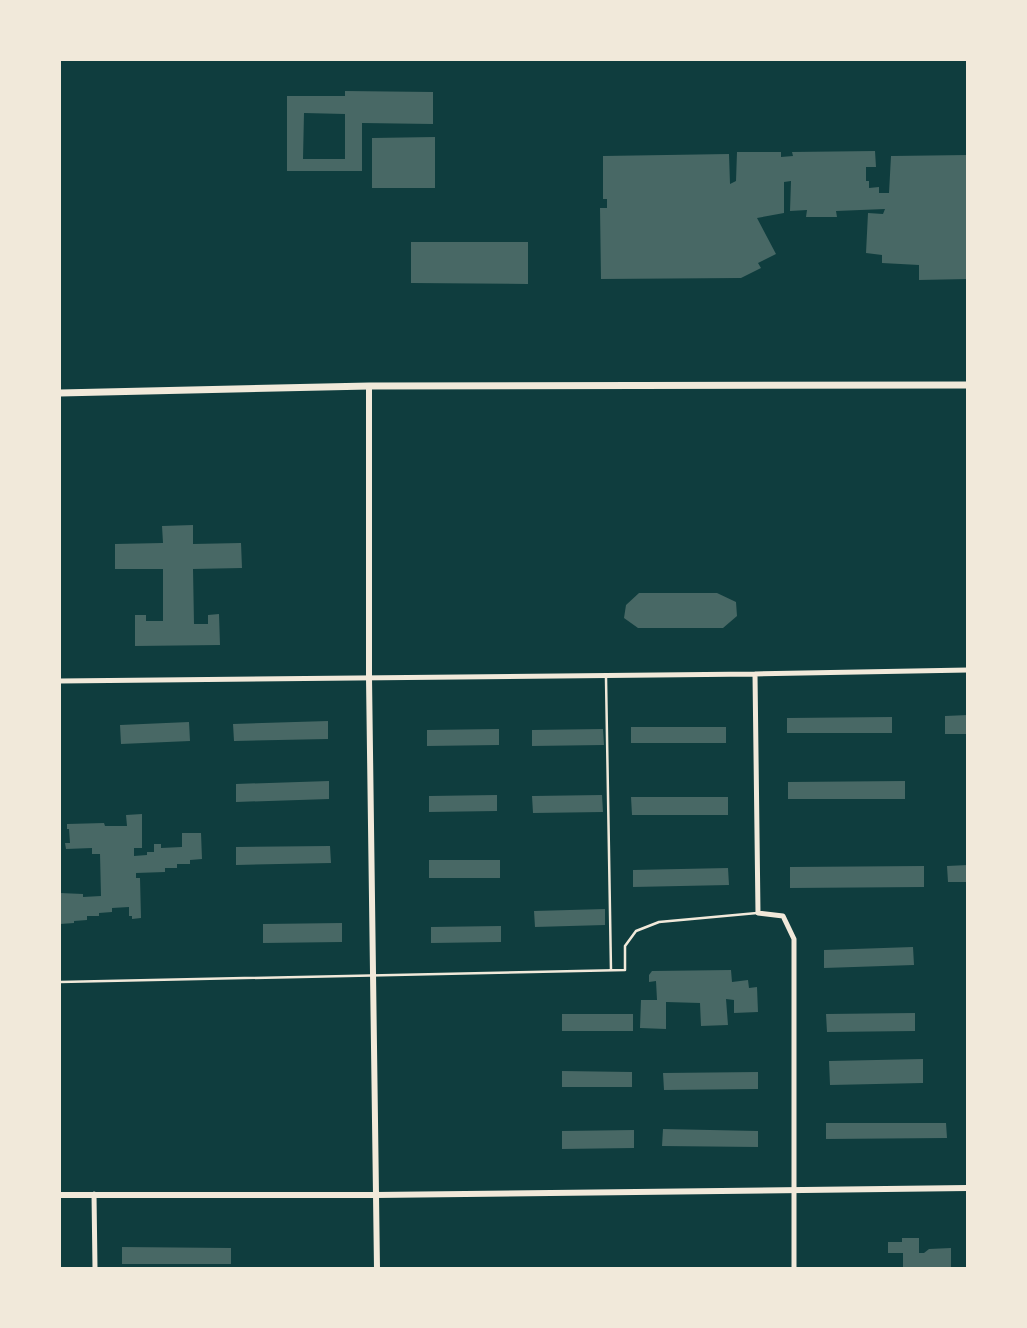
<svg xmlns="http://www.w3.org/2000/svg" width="1027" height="1328" viewBox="0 0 1027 1328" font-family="'Sofia Sans Condensed',sans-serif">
<rect width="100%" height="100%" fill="#0f3d3e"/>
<path fill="#486865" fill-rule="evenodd" d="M345,91L433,92V124L362,123V171H287V96H345ZM304,113L345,114V159H303Z
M435,137V188H372V138Z
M875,151L876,167H866V181H869V188L879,187V193H889L891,156L968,155V279L919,280V265L882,263V255L866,253L868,213L883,214L885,209L836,211L837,217H806L807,210L790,211L791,181L784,182V213L757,218L776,254L758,263L761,268L741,278L601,279L600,208H607V199H603V156L729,154L730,184L736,181L737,152H781V157L793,156L792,152Z
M411,242H528V284L411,283Z
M193,525V544L241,543L242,568L193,569L194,624H208V615L219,614L220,645L135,646V615H146V621H163V569H115V544L163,543L162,526Z
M639,593H717L736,602L737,616L723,628H638L624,618L626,605Z
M968,715V734H945V716Z
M892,717V733H787V718Z
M328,721V739L234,741L233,724Z
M189,722L190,741L121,744L120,725Z
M631,727H726V743H631Z
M499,729V745L427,746V730Z
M603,729L604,745L532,746V730Z
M329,781V799L236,802V784Z
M905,781V799H788V782Z
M497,795V811L429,812V796Z
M602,795L603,812L533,813L532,796Z
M631,797H728V815H632Z
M142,814V848H134V856L147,855V852H154V844H161V848L182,847V833H201L202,859L190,860V864H177V868H165V872L136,873V878H140L141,918L132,919V916H129V907L112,908V912L99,913V916H87V920L74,921V923L60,924V893L83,894V897L101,896L100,854H92V848L66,849L65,843H70L69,829H67V824L104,823L105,826H127L126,815Z
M330,846L331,863L236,865V847Z
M429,860H500V878H429Z
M968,865V882H948L947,866Z
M924,866V887L790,888V867Z
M728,868L729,885L633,887V870Z
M605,909V925L535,927L534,911Z
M342,923V942L263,943V924Z
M501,926V942L431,943V927Z
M913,947L914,965L824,968V950Z
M731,970L732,982L748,980L749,988L757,987L758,1012L734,1013V1000L726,999L728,1025L701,1026L700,1003L666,1002V1029L640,1028L641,1000H657L656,981L649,982V975L652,971Z
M915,1013V1031L827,1032L826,1014Z
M562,1014H633V1031H562Z
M923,1059V1083L830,1085L829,1061Z
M562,1071L632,1072V1087H562Z
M758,1072V1089L664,1090L663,1073Z
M826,1123H946L947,1138L826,1139Z
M663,1129L758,1131V1147L662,1146Z
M634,1130V1148L562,1149V1131Z
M902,1238H919V1253H924L929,1249L951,1248V1268H903V1253H888V1242H902Z
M122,1247L231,1248V1264H122Z"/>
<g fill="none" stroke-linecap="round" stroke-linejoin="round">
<path stroke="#f1e9da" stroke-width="2.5" d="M606,678L611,970
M60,982L625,970V946L636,931L659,922L757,913"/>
<path stroke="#f1e9da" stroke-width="5" d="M755,674L758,913L783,916L794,939V1268
M60,681L755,674L968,670
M94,1194L95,1268"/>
<path stroke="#f1e9da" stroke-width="6" d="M369,386V678L377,1268
M60,1195H376L968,1188"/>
<path stroke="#f1e9da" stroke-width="7" d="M60,393L369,386L968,385"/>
</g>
<rect width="1027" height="1328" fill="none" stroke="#f1e9da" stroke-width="122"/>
</svg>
